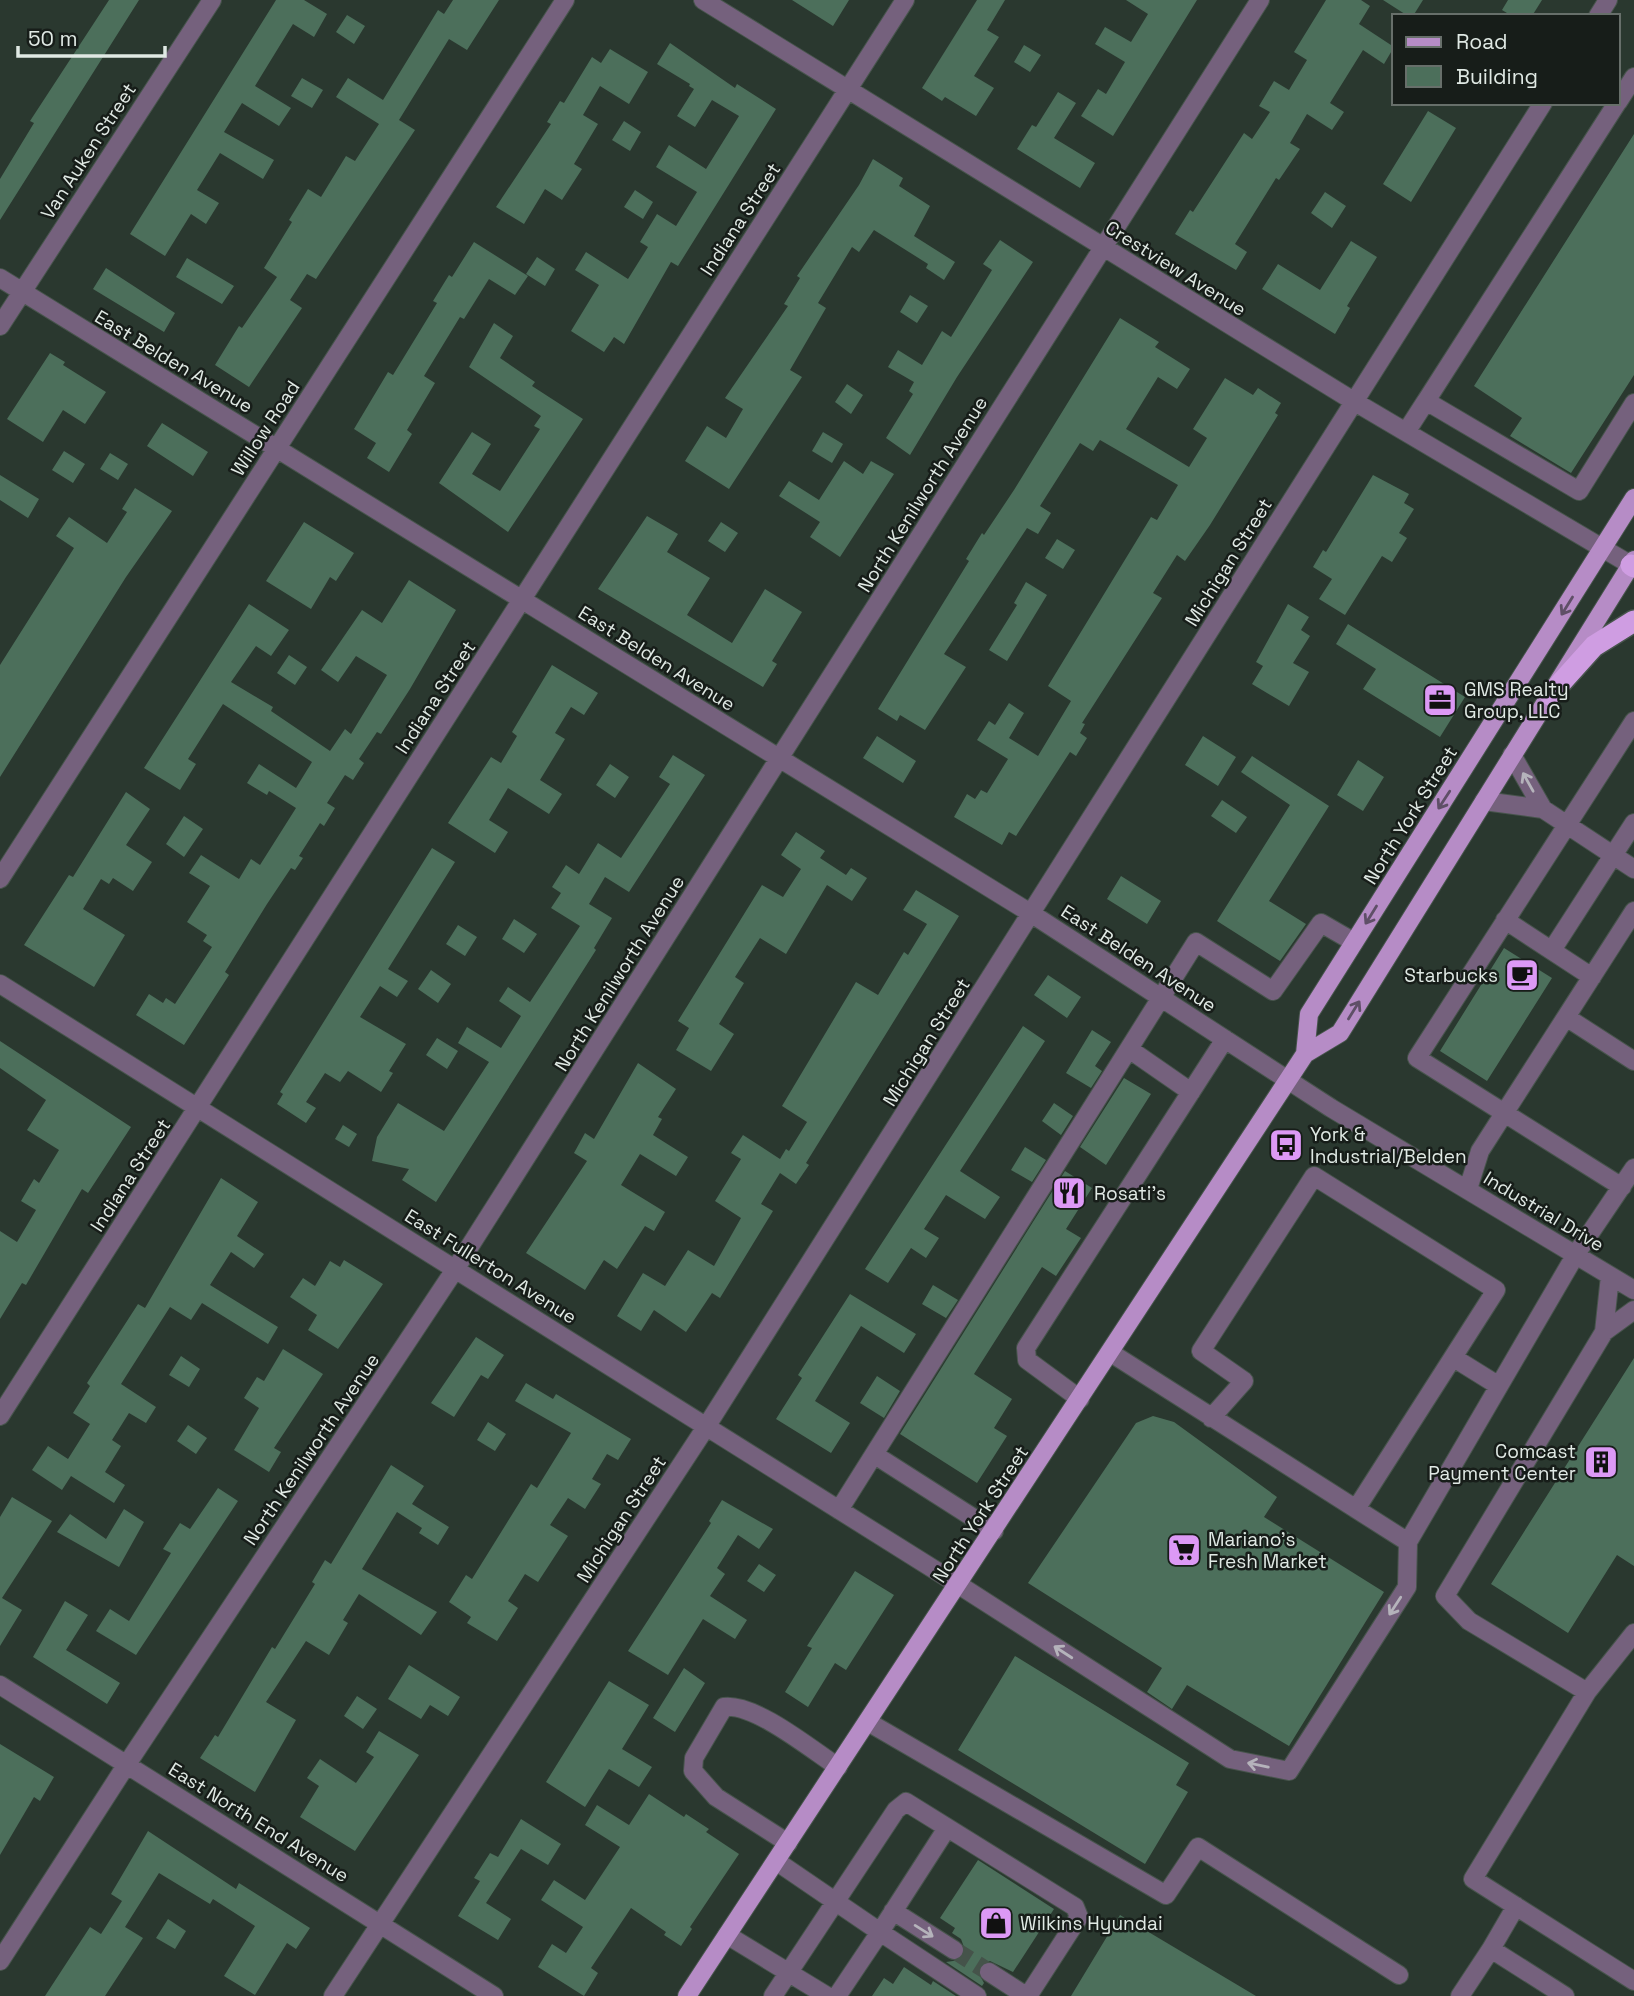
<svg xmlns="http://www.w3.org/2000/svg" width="1634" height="1996" viewBox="0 0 1634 1996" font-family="'Space Grotesk',sans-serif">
<rect width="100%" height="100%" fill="#2a382f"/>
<path fill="#4c6f5b" d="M109,0H139L0,220V179L34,123L30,121Z
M276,0H304L327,14L314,37L293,24L255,86L291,108L279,126L242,103L224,132L274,160L263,179L220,153L197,190L219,203L206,224L191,214L165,256L130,234Z
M453,0H499L467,50L449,39L399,120L415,130L316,279L307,274L290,300L302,308L249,387L215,365L239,326L242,328L277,277L264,268L292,222L289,220L308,189L321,197L346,156L355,161L379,124L336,97L348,78L383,100L438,10L444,14Z
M792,0H849L833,26Z
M977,0H1005L987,30L999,37L974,76L994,88L976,116L945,97L942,101L922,88Z
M1126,0H1197L1113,136L1081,116L1098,89L1106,94L1125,62L1095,44L1105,27L1131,42L1148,14Z
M1326,0H1361L1370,6L1359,24L1394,47L1384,64L1363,50L1330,103L1344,112L1332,130L1307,114L1290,143L1300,149L1279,180L1276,178L1235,244L1247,252L1236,270L1175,234L1190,210L1193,212L1244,133L1252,139L1270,112L1259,106L1274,81L1289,90L1307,60L1294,52Z
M1383,0H1423L1413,16H1408Z
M1508,0H1542L1532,16H1512L1502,10Z
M347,15L365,26L354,44L336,32Z
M670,43L735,88L737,84L776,109L678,266L671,262L624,344L614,337L604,352L571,331L599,285L575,270L586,252L628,279L648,247L640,242L657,214L676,226L697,192L656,167L669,145L706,169L739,116L712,100L695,127L677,116L694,89L689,86L690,84L657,64Z
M1024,45L1041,55L1030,72L1014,62Z
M610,49L648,72L629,104L600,86L583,115L598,124L574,164L582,169L562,200L545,189L524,224L496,207L551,124L547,122L560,101L564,103L592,57L601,63Z
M302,78L323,90L312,108L291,96Z
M1058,92L1076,103L1054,138L1095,163L1080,188L1017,149L1032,125L1036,127Z
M1428,111L1456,128L1411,202L1383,184Z
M624,121L641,132L630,151L612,140Z
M1634,134V375L1571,473L1510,436L1522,418L1474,386Z
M873,159L903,178L899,186L930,206L914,236L955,262L944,280L926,268L928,264L874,230L859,252L852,247L818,303L826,308L790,370L802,377L729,489L685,461L707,426L726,438L743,409L725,398L788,306L784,304L800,278L797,276L859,185Z
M635,190L653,202L643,219L624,207Z
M1325,192L1346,206L1332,228L1311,213Z
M1000,240L1033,262L957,377L910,455L886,438L913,394L909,391L914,382L888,367L898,350L922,365L942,331L951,337L992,270L983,264Z
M1351,241L1377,257L1347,306L1350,308L1335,334L1262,289L1278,264L1320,290Z
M474,242L528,276L515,295L489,279L464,319L460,317L424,376L435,383L407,430L412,434L389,472L367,458L376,443L354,429L388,372L393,375L437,303L433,301L449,275L452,277Z
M537,257L555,269L545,286L526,274Z
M187,258L234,286L222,304L176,277Z
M106,268L175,313L164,332L93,289Z
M910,295L928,306L917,323L900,312Z
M1120,318L1159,342L1155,347L1190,369L1177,389L1158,377L1126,429L1189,467L1207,438L1193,429L1225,378L1253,395L1258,388L1281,403L1275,413L1278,415L1210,525L1185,561L1177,555L1153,593L1162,598L1082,723L1085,724L1080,733L1087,738L1076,756L1070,752L1016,836L1009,832L1002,845L954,817L967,794L975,799L981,790L987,793L1008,759L977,740L989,721L995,725L1009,703L1024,713L1009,738L1038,756L1071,701L1048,686L1151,517L1157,520L1178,485L1100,440L1093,451L1080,443L1040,506L1051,513L1038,534L1027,528L944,654L966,667L925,730L900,715L897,721L878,709L969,561L966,559L982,533L984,535L1014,490Z
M494,323L513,336L500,358L535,382L532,386L583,419L508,532L439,483L472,432L491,444L472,474L500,491L540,429L534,426L541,416L469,367Z
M50,353L65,362L63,365L106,392L85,424L63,410L43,442L7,419Z
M847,384L863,395L851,414L835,402Z
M162,423L208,452L193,476L147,446Z
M823,432L843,444L832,463L812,451Z
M64,451L85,464L73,483L52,470Z
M110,453L128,464L118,480L100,469Z
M844,461L863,474L871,461L894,474L840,557L810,537L820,522L779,496L789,481L819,500Z
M0,475L39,499L28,518L0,500Z
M1373,475L1409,494L1404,503L1414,509L1399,533L1407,538L1392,562L1382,556L1345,615L1319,599L1332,579L1313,567L1323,550L1326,552Z
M135,488L172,511L126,577L0,777V665L74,548L56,536L69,517L107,543L127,512L122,509Z
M647,516L678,534L667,552L710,578L687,615L732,643L765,589L802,612L772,661L777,664L763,687L598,589Z
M304,522L354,553L336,581L330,577L311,609L266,581Z
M721,522L738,533L725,552L708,541Z
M1057,539L1075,550L1063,569L1045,558Z
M409,580L456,610L410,689L381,734L377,732L359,759L364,763L353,780L345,775L327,803L335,808L324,826L320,823L299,856L303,858L295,870L291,868L267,904L225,972L229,975L184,1045L136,1015L149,994L163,1003L166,998L175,1004L212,947L203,941L207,935L187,922L210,886L189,873L201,855L239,879L251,859L260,865L296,808L269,791L267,795L247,783L259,764L296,788L312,762L223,704L188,759L196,764L180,790L144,768L249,604L289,630L271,656L256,646L231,682L273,707L271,711L330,751L345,729L351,734L387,675L356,656L338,682L321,670L362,610L382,623Z
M1026,582L1047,595L1007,661L989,650L1017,605L1014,603Z
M1288,604L1309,617L1301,630L1310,636L1293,663L1309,672L1289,706L1252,684L1263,666L1256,662Z
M1348,624L1465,697L1440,737L1363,689L1376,669L1336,644Z
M289,655L307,667L295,685L277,673Z
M552,665L598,693L584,715L571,707L555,733L565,739L540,780L562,794L549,814L508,788L489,820L508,832L495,853L448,823L491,757L501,763L517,736L512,732Z
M877,736L916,761L903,783L863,758Z
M1203,736L1236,757L1218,786L1185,765Z
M673,755L705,775L629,892L605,877L589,904L612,918L594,948L596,950L436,1202L402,1180L409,1169L372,1161L377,1137L398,1103L444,1131L489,1062L458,1043L467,1027L501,1048L521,1016L499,1001L508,987L530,1002L580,926L551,908L561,893L552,887L566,865L579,874L598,843L621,858L670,784L659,777Z
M1252,756L1329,806L1269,901L1306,924L1280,961L1217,921L1290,805L1241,772Z
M1358,760L1384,777L1363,811L1337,795Z
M610,764L629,777L615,798L596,785Z
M126,792L150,809L126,845L152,862L133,891L113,878L109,884L101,879L83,909L125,935L94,987L24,945L69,875L73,877Z
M1222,800L1247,817L1236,833L1211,816Z
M184,816L203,829L184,857L166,844Z
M796,832L825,851L820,858L846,875L851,868L867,878L852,901L827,885L786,954L760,938L735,977L744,983L719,1024L734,1034L711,1071L676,1050L689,1028L678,1021L762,885L783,897L801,869L781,855Z
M432,848L455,862L388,969L408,981L397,997L380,986L360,1017L406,1044L389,1071L393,1073L381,1092L348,1071L340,1082L325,1073L306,1102L316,1108L306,1123L277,1104L283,1094L280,1092Z
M1121,876L1161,901L1147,924L1107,899Z
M916,890L959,916L806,1163L809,1165L796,1184L780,1173L761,1204L773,1211L720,1298L712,1293L686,1332L654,1310L641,1331L617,1316L643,1273L665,1286L688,1250L714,1266L741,1218L715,1201L741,1159L731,1153L743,1135L780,1159L786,1149L789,1151L807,1122L782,1106L856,982L878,995L904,952L908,955L927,924L903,910Z
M514,919L537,934L524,953L502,939Z
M458,925L477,937L465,956L446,944Z
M1504,948L1552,978L1487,1081L1440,1051Z
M431,970L451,984L438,1003L418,989Z
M1048,975L1081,997L1067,1018L1034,995Z
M1023,1026L1045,1041L960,1171L1000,1197L985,1219L946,1195L924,1229L939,1238L926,1258L911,1248L888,1283L865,1269Z
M1092,1030L1111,1042L1095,1066L1102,1071L1091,1088L1066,1073Z
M437,1038L458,1051L447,1069L426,1055Z
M0,1041L131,1127L88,1193L82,1189L26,1285L22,1283L0,1319V1231L17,1242L36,1210L21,1201L34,1179L39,1183L59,1150L27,1130L46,1100L0,1068Z
M638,1063L676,1089L658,1117L662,1119L653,1135L688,1157L676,1176L640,1154L621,1185L665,1212L654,1231L645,1226L617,1269L604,1260L585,1290L526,1253L587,1161L574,1153L585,1133L594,1139Z
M1124,1078L1151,1094L1106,1165L1080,1147Z
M1054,1103L1073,1116L1061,1135L1042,1121Z
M343,1125L357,1134L349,1147L335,1139Z
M1025,1147L1046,1160L1032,1182L1011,1170Z
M1065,1171L1092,1188L1066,1229L1081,1238L1056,1276L1042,1267L974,1374L1012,1399L994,1428L1007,1436L977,1483L900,1434Z
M221,1178L258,1202L237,1236L264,1254L254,1268L231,1252L210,1285L278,1327L268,1344L202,1303L191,1320L170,1307L121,1384L156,1407L146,1423L129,1413L112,1440L121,1446L105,1472L125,1485L114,1503L71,1476L62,1490L32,1470L48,1446L68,1459L90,1424L73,1413L90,1386L87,1383L138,1304L145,1308Z
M344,1260L383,1284L338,1349L308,1330L317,1315L290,1297L303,1278L315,1286L330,1261L340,1267Z
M933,1285L958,1300L946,1318L922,1304Z
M850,1294L916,1334L904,1353L861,1326L815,1401L850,1423L831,1453L776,1419L802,1378L798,1375Z
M476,1337L504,1355L488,1379L481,1375L454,1417L431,1403Z
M283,1349L323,1374L274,1448L281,1452L269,1472L234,1450L259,1408L244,1398L257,1377L264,1381Z
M181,1356L200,1369L189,1387L169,1375Z
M1634,1358V1566L1617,1555L1568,1633L1491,1584Z
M877,1376L900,1391L884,1418L860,1403Z
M526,1383L553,1399L556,1394L631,1439L618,1460L607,1454L592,1479L601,1484L585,1509L568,1498L550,1525L568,1536L538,1582L525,1574L508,1601L518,1608L497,1641L467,1623L471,1617L449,1602L466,1575L472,1579L531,1484L537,1488L571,1433L515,1401Z
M1153,1416L1174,1422L1277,1497L1264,1517L1384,1592L1289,1746L1187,1685L1172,1709L1147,1692L1162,1668L1028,1583L1136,1423Z
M488,1422L506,1434L495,1451L477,1440Z
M188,1425L207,1438L196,1454L177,1441Z
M391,1465L424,1486L412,1504L449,1527L438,1545L419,1533L422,1528L397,1512L362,1569L437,1612L421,1635L359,1594L343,1620L348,1623L329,1655L306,1641L266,1702L296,1720L255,1792L200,1758L215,1735L218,1737L272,1647L275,1649L315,1584L312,1582L325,1560L331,1564Z
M218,1488L238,1501L136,1655L96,1631L110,1609L129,1621L171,1553L163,1549L180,1523L190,1529Z
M12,1497L52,1521L2,1598L22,1610L0,1646V1517Z
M722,1500L773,1529L759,1549L738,1535L717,1568L725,1574L710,1596L747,1620L735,1639L703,1619L668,1675L628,1651L711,1523L709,1521Z
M124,1509L144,1522L119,1567L57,1532L70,1514L106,1539Z
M759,1564L776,1575L764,1592L747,1581Z
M855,1571L894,1595L846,1670L835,1663L808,1707L785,1692L812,1648L807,1646Z
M65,1601L88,1615L66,1650L120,1683L107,1704L33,1657Z
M1015,1656L1189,1763L1176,1785L1188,1792L1145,1864L958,1750Z
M409,1665L460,1697L448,1716L430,1705L421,1719L388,1699Z
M684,1668L705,1683L675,1732L653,1718Z
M609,1681L649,1705L622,1749L652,1767L639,1787L609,1769L585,1807L546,1782Z
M357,1696L377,1709L363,1729L344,1716Z
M379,1731L419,1755L355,1851L300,1817L319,1786L307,1778L320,1759L356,1783L374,1757L366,1752Z
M0,1744L54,1777L40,1801L34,1797L0,1855Z
M649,1794L684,1817L686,1814L709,1829L706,1832L739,1854L690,1927L692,1929L681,1946L664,1935L666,1932L631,1908L591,1968L598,1973L584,1996L538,1967L552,1944L566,1953L583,1927L541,1900L554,1880L585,1900L620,1847L585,1825L597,1805L629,1825Z
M521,1819L561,1844L548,1865L521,1849L486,1903L511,1919L498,1940L458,1916L480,1881L474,1878L490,1853L498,1857Z
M148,1831L236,1889L239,1883L310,1928L296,1949L287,1943L255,1995L224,1976L255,1926L213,1899L210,1904L159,1873L125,1927L143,1938L105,1996H45L90,1927L101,1934L122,1901L111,1894Z
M978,1860L1054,1909L1013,1972L990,1961L980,1965L978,1972L984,1983L982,1986L946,1962L960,1960L965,1950L961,1939L952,1933L955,1928L940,1918Z
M1120,1915L1256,1996H1071Z
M168,1919L186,1931L175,1949L156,1938Z
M904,1967L931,1985L933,1981L956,1996H872L884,1978L893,1984Z"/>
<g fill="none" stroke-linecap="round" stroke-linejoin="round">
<path stroke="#45534a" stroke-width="18" stroke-dasharray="18 9" stroke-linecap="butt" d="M954,1950L989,1972"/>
<g stroke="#47544c" stroke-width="20">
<path id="minor" d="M703,0L1355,402L1631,565
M1598,16L1608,0
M1618,102L1634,77
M0,278L1032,914L1331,1108L1634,1290
M0,326L212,0
M1426,401L1617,103
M1406,432L1426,401L1579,491L1634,403
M1512,755L1543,809
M1484,801L1543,809L1634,869
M0,879L565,0
M1505,920L1592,977
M1552,950L1634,823
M0,984L959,1585L1230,1759L1289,1771L1407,1587L1408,1542
M1566,1017L1634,911
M1129,1049L1191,1092
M1622,1187L1417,1058L1634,721
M1468,1189L1480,1151L1566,1017L1634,1061
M1604,1332L1610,1276
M1111,1353L1408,1542L1576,1254L1634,1168
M1454,1358L1499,1386
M1080,1399L1027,1360L1026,1348L1225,1039
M0,1416L905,0
M1211,1418L1244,1381L1201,1351L1314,1176L1496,1290L1356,1509
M875,1455L994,1531
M839,1510L1196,942L1273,991L1321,923L1354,942
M1634,1633L1587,1692L1473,1879L1634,1981
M0,1685L494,1996
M1587,1692L1469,1621L1445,1596L1604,1332L1634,1310
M868,1722L1166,1895L1198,1847L1399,1975
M947,1828L880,1932L977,1996
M788,1843L716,1797L693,1771L694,1758L724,1707C755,1703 812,1750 838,1767
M776,1861L880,1932L837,1996
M1516,1906L1491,1949L1565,1996
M893,1911L954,1950
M727,1935L827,1996
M0,1961L127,1764L456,1268L1260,0
M989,1972L1026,1996
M333,1996L706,1427L1543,103
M773,1996L896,1810L906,1802L1075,1907L1079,1917L1028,1996
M1460,1996L1491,1949"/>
</g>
<g stroke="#47544c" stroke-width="20">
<path id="major" d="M1305,1054L1309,1014L1634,498
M687,1996L1305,1054L1340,1033L1634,560"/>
</g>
<g stroke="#47544c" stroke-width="24">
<path id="highway" d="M1631,565L1634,567
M1550,695L1594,646L1634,621"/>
</g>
<use href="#minor" stroke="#75617d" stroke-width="18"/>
<use href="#major" stroke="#b68cc6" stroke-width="18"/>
<use href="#highway" stroke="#cf9de2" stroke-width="21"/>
</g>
<defs><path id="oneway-shaft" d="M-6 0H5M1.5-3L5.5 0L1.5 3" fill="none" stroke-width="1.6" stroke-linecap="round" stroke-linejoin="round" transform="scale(1.75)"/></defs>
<g stroke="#5f4f67">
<use href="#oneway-shaft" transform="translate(1567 606) rotate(122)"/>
<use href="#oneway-shaft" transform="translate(1444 800) rotate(123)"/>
<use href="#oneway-shaft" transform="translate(1371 915) rotate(122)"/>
<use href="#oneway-shaft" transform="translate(1354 1010) rotate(-58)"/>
</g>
<g stroke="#b5b3bb">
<use href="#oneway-shaft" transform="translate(1528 782) rotate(-119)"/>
<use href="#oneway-shaft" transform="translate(1395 1606) rotate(123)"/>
<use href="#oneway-shaft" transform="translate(1063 1652) rotate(-147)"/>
<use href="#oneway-shaft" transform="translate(1258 1765) rotate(-168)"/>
<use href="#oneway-shaft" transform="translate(924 1931) rotate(32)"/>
</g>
<defs>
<g id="office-square" transform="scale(1.75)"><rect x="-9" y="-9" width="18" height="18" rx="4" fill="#dc99f5" stroke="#171d19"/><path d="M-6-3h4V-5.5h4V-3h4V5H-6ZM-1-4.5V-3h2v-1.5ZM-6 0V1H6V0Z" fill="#111"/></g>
<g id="cafe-square" transform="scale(1.75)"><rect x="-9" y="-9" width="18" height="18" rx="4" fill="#dc99f5" stroke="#171d19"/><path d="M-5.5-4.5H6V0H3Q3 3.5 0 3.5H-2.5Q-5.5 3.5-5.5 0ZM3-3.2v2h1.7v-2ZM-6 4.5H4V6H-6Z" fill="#111"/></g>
<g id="bus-square" transform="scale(1.75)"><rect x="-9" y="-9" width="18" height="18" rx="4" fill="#dc99f5" stroke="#171d19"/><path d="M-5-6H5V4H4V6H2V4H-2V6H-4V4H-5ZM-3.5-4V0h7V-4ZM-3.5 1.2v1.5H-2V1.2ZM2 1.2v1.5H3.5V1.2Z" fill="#111"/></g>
<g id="restaurant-square" transform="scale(1.75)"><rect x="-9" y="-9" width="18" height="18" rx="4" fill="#dc99f5" stroke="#171d19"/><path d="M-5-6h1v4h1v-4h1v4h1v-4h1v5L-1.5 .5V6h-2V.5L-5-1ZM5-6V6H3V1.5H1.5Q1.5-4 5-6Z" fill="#111"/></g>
<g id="building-square" transform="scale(1.75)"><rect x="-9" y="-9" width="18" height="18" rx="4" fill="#dc99f5" stroke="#171d19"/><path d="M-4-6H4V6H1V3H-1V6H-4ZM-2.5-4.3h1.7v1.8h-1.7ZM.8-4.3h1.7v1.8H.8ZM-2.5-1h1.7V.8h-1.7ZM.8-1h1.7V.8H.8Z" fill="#111"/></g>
<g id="supermarket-square" transform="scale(1.75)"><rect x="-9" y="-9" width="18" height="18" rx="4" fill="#dc99f5" stroke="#171d19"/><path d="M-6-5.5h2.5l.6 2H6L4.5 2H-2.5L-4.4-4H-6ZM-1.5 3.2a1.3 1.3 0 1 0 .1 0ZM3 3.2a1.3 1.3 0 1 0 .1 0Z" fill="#111"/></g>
<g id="shop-square" transform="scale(1.75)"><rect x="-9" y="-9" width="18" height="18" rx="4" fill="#dc99f5" stroke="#171d19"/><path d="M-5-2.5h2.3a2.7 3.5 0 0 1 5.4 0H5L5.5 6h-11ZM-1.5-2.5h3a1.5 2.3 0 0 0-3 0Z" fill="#111"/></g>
</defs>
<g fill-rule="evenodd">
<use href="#office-square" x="1440" y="700"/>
<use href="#cafe-square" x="1522" y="975"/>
<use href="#bus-square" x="1286" y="1145"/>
<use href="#restaurant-square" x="1069" y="1193"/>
<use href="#building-square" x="1601" y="1462"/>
<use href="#supermarket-square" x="1184" y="1550"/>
<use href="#shop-square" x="996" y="1923"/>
</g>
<g text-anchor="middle" stroke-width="5" stroke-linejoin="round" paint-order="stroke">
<g font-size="19" fill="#e0e9e4" stroke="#171d19">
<text transform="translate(88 151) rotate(-57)" y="7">Van Auken Street</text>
<text transform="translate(740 219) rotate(-57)" y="7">Indiana Street</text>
<text transform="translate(1176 268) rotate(32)" y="7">Crestview Avenue</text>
<text transform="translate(174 361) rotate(31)" y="7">East Belden Avenue</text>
<text transform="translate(265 428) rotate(-57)" y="7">Willow Road</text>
<text transform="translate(922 494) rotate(-58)" y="7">North Kenilworth Avenue</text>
<text transform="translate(1228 562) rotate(-58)" y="7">Michigan Street</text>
<text transform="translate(657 658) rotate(32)" y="7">East Belden Avenue</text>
<text transform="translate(435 697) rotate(-57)" y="7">Indiana Street</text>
<text transform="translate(1410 815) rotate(-58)" y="7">North York Street</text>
<text transform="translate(1139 958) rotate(33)" y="7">East Belden Avenue</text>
<text transform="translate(619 973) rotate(-58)" y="7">North Kenilworth Avenue</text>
<text transform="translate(926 1042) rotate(-58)" y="7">Michigan Street</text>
<text transform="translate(130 1175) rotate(-57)" y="7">Indiana Street</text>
<text transform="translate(1544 1211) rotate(31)" y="7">Industrial Drive</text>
<text transform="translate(491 1266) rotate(32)" y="7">East Fullerton Avenue</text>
<text transform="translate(311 1449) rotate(-56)" y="7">North Kenilworth Avenue</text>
<text transform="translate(980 1514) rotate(-57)" y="7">North York Street</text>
<text transform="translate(621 1519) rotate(-57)" y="7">Michigan Street</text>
<text transform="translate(259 1822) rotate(32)" y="7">East North End Avenue</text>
</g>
<g font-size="19" fill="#e0e9e4" stroke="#171d19" text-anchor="start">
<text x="1464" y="696">GMS Realty<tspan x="1464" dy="22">Group, LLC</tspan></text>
<text x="1498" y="982" text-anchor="end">Starbucks</text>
<text x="1310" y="1141">York &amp;<tspan x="1310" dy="22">Industrial/Belden</tspan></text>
<text x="1094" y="1200">Rosati's</text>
<text x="1576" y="1458" text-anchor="end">Comcast<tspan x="1576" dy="22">Payment Center</tspan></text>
<text x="1208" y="1546">Mariano's<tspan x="1208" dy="22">Fresh Market</tspan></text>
<text x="1020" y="1930">Wilkins Hyundai</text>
</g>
</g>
<rect x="1392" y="14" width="228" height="91" fill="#171d19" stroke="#676f6a" stroke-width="2"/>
<rect x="1406" y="37" width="35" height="10" fill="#b68cc6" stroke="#676f6a" stroke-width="2"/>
<text x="1456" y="49" font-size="21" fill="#e0e9e4">Road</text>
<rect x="1406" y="66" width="35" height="21" fill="#4c6f5b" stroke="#676f6a" stroke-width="2"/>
<text x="1456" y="84" font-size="21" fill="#e0e9e4">Building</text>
<path d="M18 46v10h147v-10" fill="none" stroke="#e0e9e4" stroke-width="3.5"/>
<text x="28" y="46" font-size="21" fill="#e0e9e4" stroke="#171d19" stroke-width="5" paint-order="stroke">50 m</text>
</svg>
